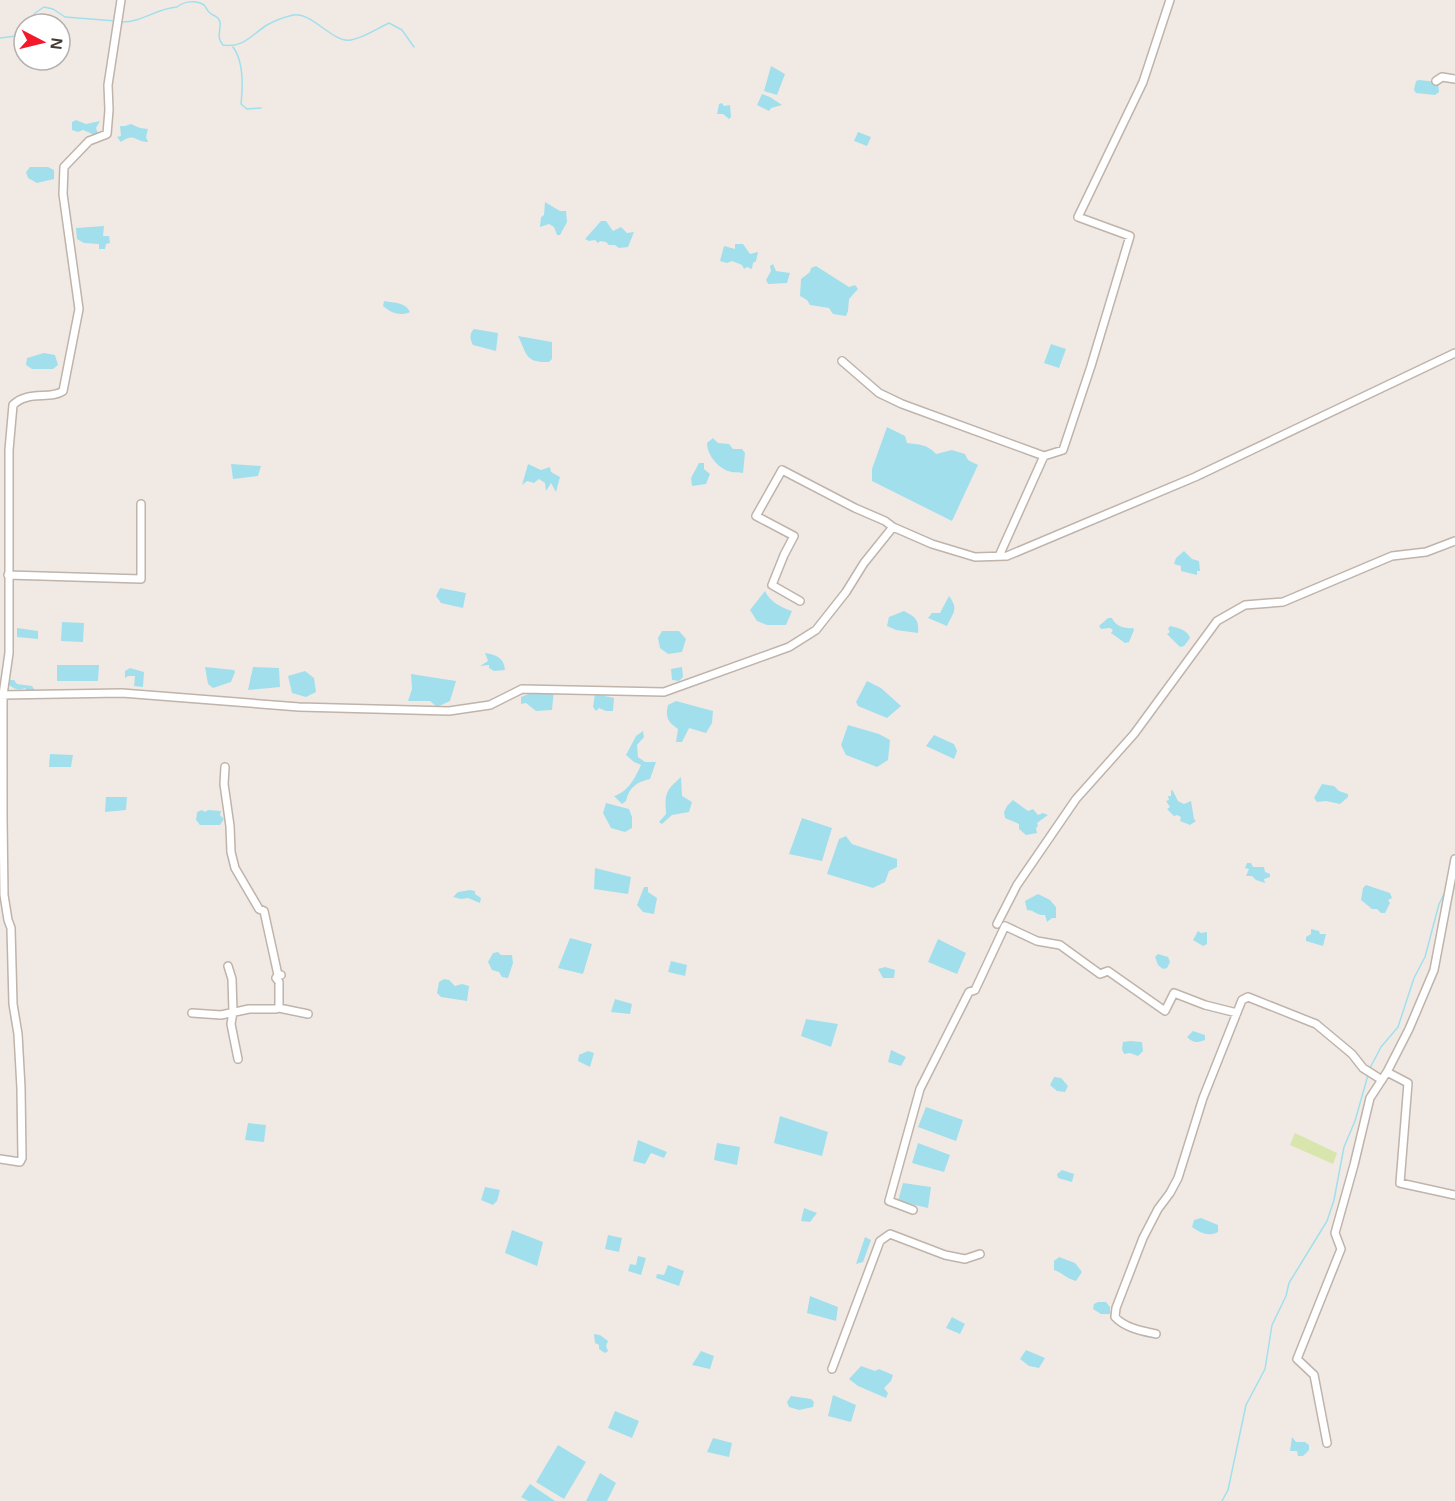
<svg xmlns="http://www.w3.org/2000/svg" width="1455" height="1501" viewBox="0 0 1455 1501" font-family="Helvetica,sans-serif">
<rect width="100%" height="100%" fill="#f1eae4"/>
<path fill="#d8e5ad" d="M1295,1133L1337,1153L1333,1164L1290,1145Z"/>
<path fill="#a1dfed" d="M771,66L785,74L777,95L764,91Z
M1419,80L1438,82L1439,92L1435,95L1416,93L1414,90L1416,81Z
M762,94L770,97L782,105L771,108L769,111L757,105Z
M722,103L724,106L730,105L731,117L729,119L723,114H717L719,104Z
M76,120L86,124L100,121L96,128L98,134L97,136L83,130L78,132L72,130V122Z
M131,124L140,128L148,129L146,137L148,142C135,142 135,132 121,142L117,137L121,136L120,126H125Z
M858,132L871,137L867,146L854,141Z
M30,167H48L54,170V179L37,183L28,178L26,172Z
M545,202L560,211H566L567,222L560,235H557L554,227L549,224L540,227L541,217L544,215Z
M601,221H606L613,231L621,227L627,233L634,232L628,247L619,248L615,245H609L606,242L600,241L598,243L595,240L589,241L585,239Z
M104,226L103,236H109L110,243L106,244L105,249H99V244L84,243L77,239L76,228Z
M735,244H743L750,254L758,252L756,261L753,263L752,269L747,267L744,269L742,265L732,261L727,263L720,261L724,246L735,249Z
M773,264L776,271L790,273L787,283L768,284L766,280L771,271L770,266Z
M816,266L849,287L855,285L858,289L849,299L848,311L846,316L833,314L829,308L810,305L807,300L800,296L801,279L810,272L811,268Z
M384,301C395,303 405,302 410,312C400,317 390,312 383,306Z
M474,329L498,333L496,351L473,345C470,340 469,333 474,329Z
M518,336L552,342V359L549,362C524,363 527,353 518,336Z
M1051,344L1066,349L1059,368L1044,363Z
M44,353L55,355L58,365L53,369H32L26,365L27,358Z
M887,427L905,436L907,443C918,444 929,445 936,454L952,450L965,454L968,460L978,465L952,521L872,481V469Z
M713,438L718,443L729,444L733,449H742L745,453L743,473C739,472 732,473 728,471C717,467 707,454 707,443Z
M699,463H704V469L710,474L706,484L692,486L691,478Z
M231,464L261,466L258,476L233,479Z
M528,464L541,470L550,467L551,472L560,477L556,492L551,483L546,491L545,483L539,479L534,483L527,481L522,485Z
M1184,551L1192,559L1199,561L1200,571H1197V575L1181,571V566L1174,564L1176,558Z
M440,588L466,593L463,608L441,603L436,596Z
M765,591C769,601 782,608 792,611L786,625H767L757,621L750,610Z
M949,596C959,609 953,613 947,626L928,618L932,613H940Z
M904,611C916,617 919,620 918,633L896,630L887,626L889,617Z
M1108,618H1112C1115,626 1125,629 1133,628L1134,630L1129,642L1125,643L1111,633L1113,630L1110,628L1101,629L1099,626Z
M62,622L84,623L83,642L61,641Z
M1170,626C1178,628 1188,630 1190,638L1184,646L1180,647L1167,634L1170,632L1168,629Z
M17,628L38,631V639L17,637Z
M662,631H679L686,639L682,652L668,654L660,648L658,638Z
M485,653C497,655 504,658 505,670L494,671L489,668V665L480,666L488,661Z
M57,665H99L98,681H57Z
M205,667L234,670L235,672L231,682L213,688L208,684Z
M253,667L279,668L280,687L248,690Z
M682,667L683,677L679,681L672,680L671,669Z
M130,668L144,672L143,687L134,686L135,676H128L125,678V671Z
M305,671L314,678L316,692L306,697L292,693L288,676Z
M411,674L456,681L450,701L437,707L430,701H408L412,689Z
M10,680H14L17,684L32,686L36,692L28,693L25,688C19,691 14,689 9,685Z
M867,681L881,688L901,706L887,718L858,706L856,702Z
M528,689H554L552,710L536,711L526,703L521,704V697L529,694Z
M595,694L614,698L613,711H606L599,708L596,711L593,707Z
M676,701L713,711L712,723L706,733L689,728L682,742H676L678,729C668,722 665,718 668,705Z
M848,725L879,734L890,740L888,760L877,767L846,755L841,745Z
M643,731L644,737L637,745L638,757L645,762H656L650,779C637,782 629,787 626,801L622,804L614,796C628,792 635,778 641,765L634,762L626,755L636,736Z
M934,735L954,744L957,751L954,759L926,746Z
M50,754L73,755L71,767H49Z
M681,777L682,796L692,802L689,812L672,815L662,824L659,822L666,814C665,794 665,791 681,777Z
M1322,784L1334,786L1339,791L1348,794V797L1340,804L1326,801L1317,802L1314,798Z
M1171,790L1173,791L1178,801L1184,804L1191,801L1194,819L1196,821L1190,825L1180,821L1181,817L1177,815L1174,816L1167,809L1170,807L1166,801L1169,800L1168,796H1171Z
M106,797H127L126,810L105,812Z
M1013,800L1028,811L1033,809L1038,815L1043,813L1048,815L1037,823L1038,826L1036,828L1037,833L1026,835L1019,829V824L1005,818L1004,812L1007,806Z
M606,803L629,809L632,817V828L625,832L611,828L603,813Z
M202,810L205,812L208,810L221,811L220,815L224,819L220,825H200L196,820L197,812Z
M802,818L832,828L822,861L789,854Z
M846,836L852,844L897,859V867L889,871L885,882L873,888L827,874L839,839Z
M1247,863H1251L1253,867H1264L1265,872L1270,874V877L1264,879L1265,883L1256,880L1252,876H1246L1249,869L1245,868Z
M595,868L631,877L628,894L594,889Z
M1366,885L1390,893L1392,898L1388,900L1390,903L1385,913H1381L1377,909H1372L1361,900L1363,888Z
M644,887H648V892L657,898L654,914L643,912L637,905Z
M470,890L475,891V894L481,898L480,903L468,898L461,899L453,897L458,892Z
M1038,894L1050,900L1056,907V918H1052L1047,922L1045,915C1037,916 1034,910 1027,910L1025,901Z
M1311,929L1319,931L1320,934H1326L1323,946L1306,941V937L1311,934Z
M1198,931L1201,933L1207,932V944L1203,946L1193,940Z
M570,938L592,944L583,974L558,968Z
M938,939L966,953L957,974L928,962Z
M498,952L501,955H512L513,963L508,978L502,977L499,972L492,970L488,962L493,953Z
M1158,954L1168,957L1170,962L1167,968L1163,969L1158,965L1155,957Z
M671,961L687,965L685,976L668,972Z
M885,967L895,970L894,978H883L878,969Z
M444,979L449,980L455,986L462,984L469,986L467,1001L441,997L437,993L439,982Z
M615,999L632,1004L630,1014L611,1012Z
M806,1019L838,1024L831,1047L801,1036Z
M1193,1031L1205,1035V1040C1197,1043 1193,1043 1187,1037Z
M1131,1041L1142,1042L1143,1051L1138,1056L1130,1053L1124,1054L1122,1049L1123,1042Z
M891,1050L906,1057L901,1066L888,1062Z
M588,1051L594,1053L590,1067L578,1061L579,1055Z
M1054,1077L1061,1078L1068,1086L1065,1092L1057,1091L1050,1085Z
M926,1107L963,1120L956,1141L918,1127Z
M780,1116L828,1132L822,1156L774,1143Z
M248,1123L266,1125L264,1142L245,1140Z
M638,1140L667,1152L664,1158L651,1153L645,1164L633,1161Z
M717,1143L740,1147L737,1165L714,1160Z
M918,1143L950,1155L944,1172L912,1163Z
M1062,1170L1074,1174L1072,1182L1058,1178L1057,1174Z
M903,1183L931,1187L928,1208L898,1201Z
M485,1187L500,1190L497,1201L493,1205L481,1200Z
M804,1208L817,1213L810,1222L801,1221Z
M1201,1218L1218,1225V1232C1209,1237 1200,1233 1192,1227L1194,1220Z
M512,1230L543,1242L537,1266L505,1253Z
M608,1235L622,1238L619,1252L605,1249Z
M865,1237L871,1240L863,1262L856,1264Z
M638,1256L646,1258L641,1275L628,1271L630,1264L636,1265Z
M1059,1257L1075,1263L1082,1272L1076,1281C1067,1279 1063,1273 1054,1270V1261Z
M668,1265L684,1271L679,1286L656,1278L657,1274L664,1275Z
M810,1296L838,1307L836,1321L807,1313Z
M1098,1302H1106L1110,1307V1314H1101L1093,1309L1094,1304Z
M952,1317L965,1324L960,1334L946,1328Z
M594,1334L600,1335L608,1341L606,1346L608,1351L605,1353L599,1349V1345L595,1343Z
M1026,1350L1045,1358L1039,1368L1029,1366L1020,1359Z
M701,1351L714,1356L710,1369L692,1365Z
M861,1366L875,1371L879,1369L893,1375L891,1381L884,1388L888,1393L886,1398L858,1386L849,1379Z
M833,1395L856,1405L851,1422L828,1416Z
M791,1396L811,1399L814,1402L813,1407L799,1410L789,1407L787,1402Z
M615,1411L639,1421L632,1438L608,1428Z
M1292,1437L1296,1442H1305L1309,1445V1450L1303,1456H1298L1297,1451H1290Z
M713,1438L732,1443L729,1457L707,1452Z
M558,1445L586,1462L564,1499L536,1482Z
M600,1473L616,1483L607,1501H586Z
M530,1484L555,1501H528L521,1497Z"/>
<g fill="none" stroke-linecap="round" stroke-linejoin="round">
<path stroke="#a1dfed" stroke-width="1.5" d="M121,22C141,23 157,8 177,7C184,1 196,0 204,5C206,7 207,11 210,13C214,17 218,15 220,22C221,31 216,37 223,45C244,48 251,35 267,25C274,21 285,17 293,15C311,11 334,44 351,40C364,38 378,28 389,23L402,30L414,47
M31,24L35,13L44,7L53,9L65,17L116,21
M0,38L24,35
M233,47C244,62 243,86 241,104L247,109L261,108
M1370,1068L1381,1047L1398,1027L1414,978L1425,957L1439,904L1445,892
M1222,1501L1228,1490L1246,1405L1265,1369L1272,1325L1286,1296L1289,1283L1327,1221L1334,1200L1344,1147L1355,1121L1368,1075"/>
<g stroke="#bfb3aa" stroke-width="10">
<path id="minor" d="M1436,81L1442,77L1455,79
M842,361L879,393L902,404L1044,456
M999,556L1044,456L1063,450L1091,366L1130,236L1078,217L1143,82L1170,0
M8,575L141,579V504
M800,601L772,585L784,555L794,536L756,516L782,470L855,508L885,521L893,527
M0,695L122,693L299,707L449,711L490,705L522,689L664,692L789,647L816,630L846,592L864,563L893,527L932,544L975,557L1007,556L1195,477L1455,353
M225,767L224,784L230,826L231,852L235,868L259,909L264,911L278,975H281
M997,924L1017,885L1076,799L1134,734L1217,621L1245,605L1283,602L1392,556L1426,552L1455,541
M228,966L232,979L233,1012L231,1024L238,1059
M278,975L276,978L279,982V1008
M192,1013L221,1015L249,1009H276L279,1008L308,1014
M1387,1072L1408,1083L1400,1183L1455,1195
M0,1159L20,1162L22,1158L21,1088L18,1034L13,1004L11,928L8,920L4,895L3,818V695L9,653V450L13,405C27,390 51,400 63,391L79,309L63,194L64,167L89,141L107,134L109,110L108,85L121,0
M913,1210L889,1201L920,1089L969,992L975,990L1005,926L1037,941L1060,945L1100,974L1108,971L1165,1011L1174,993L1205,1005L1237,1013
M1156,1334C1142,1331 1125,1328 1115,1317L1116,1308L1143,1238L1158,1209L1170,1193L1178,1178L1203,1098L1242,1000L1248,997L1316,1024L1352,1054L1363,1068L1382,1080
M832,1369L880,1241L890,1234L945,1255L965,1259L980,1254
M1327,1443L1314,1375L1297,1359L1341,1249L1335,1233L1354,1165L1370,1098L1387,1072L1409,1029L1434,970L1455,859"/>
</g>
<use href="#minor" stroke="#fff" stroke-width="7"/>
</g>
<g transform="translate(42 42) rotate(97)"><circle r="28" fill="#ffffff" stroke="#b4b0ae" stroke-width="1.5"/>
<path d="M0-4.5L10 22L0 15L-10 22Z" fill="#f3192a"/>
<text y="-9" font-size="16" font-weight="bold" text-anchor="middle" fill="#433a34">N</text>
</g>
</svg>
